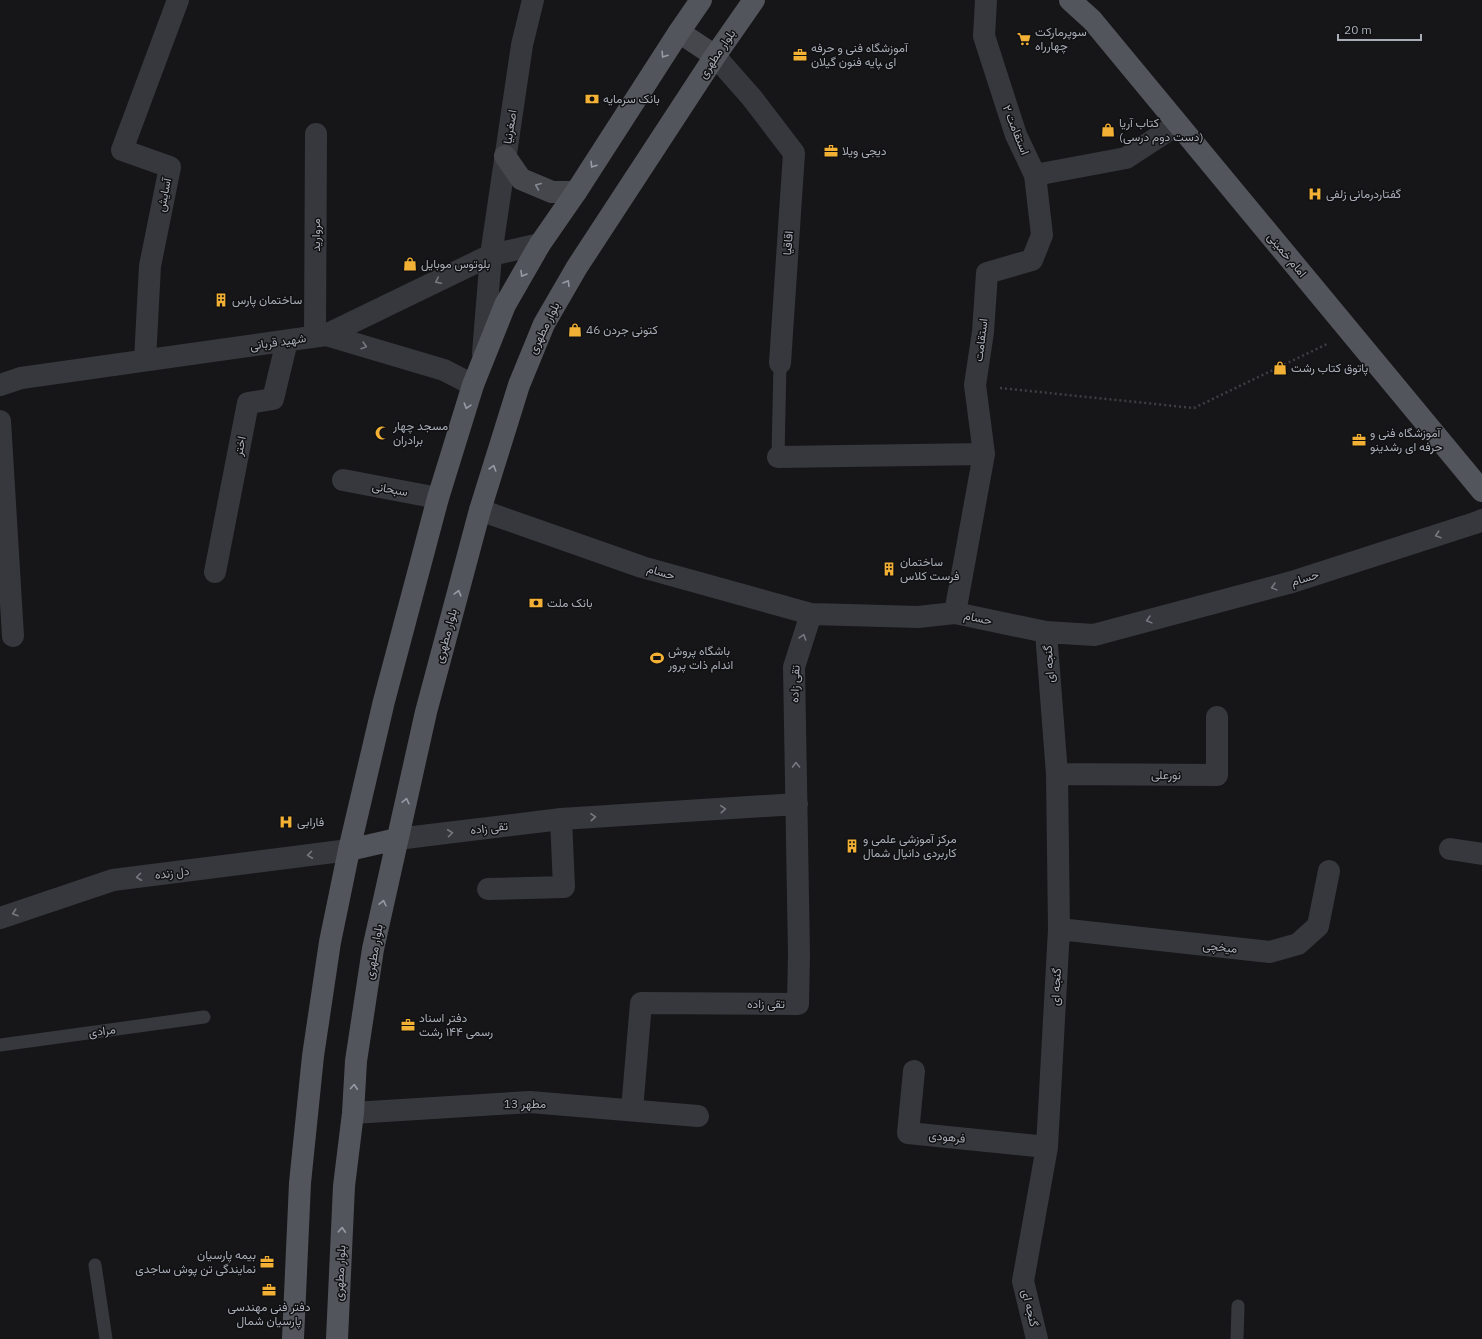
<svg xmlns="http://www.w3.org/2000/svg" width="1482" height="1339" viewBox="0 0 1482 1339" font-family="'IBM Plex Sans',Vazirmatn,sans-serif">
<rect width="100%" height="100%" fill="#161618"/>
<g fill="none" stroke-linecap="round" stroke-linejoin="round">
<path stroke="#3d3f44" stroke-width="2.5" stroke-dasharray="2 3" stroke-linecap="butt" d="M1000,388L1194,408L1327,344"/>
<path stroke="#37383d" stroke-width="13" d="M778,457L780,363
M0,1045L204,1017
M95,1265L106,1339
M1237,1339L1238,1306"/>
<path stroke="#37383d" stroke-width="22" d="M715,56L752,98L794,153L780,363
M1035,175L1126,158L1178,124
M491,255L522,45L533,0
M315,336L316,134
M145,360L150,266L170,167L122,150L178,0
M0,421L13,636
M778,457L984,454
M343,480L438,498
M480,510L642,567L811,614L918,617L955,613L1046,632L1094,635L1292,582L1475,523
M215,572L248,403L273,399L287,341
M955,613L984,454L975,385L983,332L987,273L1032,260L1042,235L1035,175L1016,135L984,36L986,0
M1057,774L1217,775V717
M397,839L561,819L797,804
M1450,849L1482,854
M488,889L564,887L561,819
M0,918L113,880L349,850
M1059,929L1270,952L1298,944L1318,926L1329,871
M914,1071L908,1133L1047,1147
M632,1110L641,1003L798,1004L799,954L794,667L811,614
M353,1113L530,1102L698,1116
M1037,1339L1023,1281L1047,1147L1059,929L1057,774L1046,632"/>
<path stroke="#37383d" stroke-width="22" d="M326,335L444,370L473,385
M483,353L491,255
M0,385L21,378L326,335L491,255L540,244
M1475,523L1482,520"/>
<path stroke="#45474d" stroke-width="22" d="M679,32L715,56
M505,156L521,179L552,192H576"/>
<path stroke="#53555c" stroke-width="22" d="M1070,0L1092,20L1482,491
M349,850L397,839
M293,1339L300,1183L313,1056L330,942L349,850L384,701L438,498L473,385L505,305L540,244L576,192L679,32L701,0
M337,1339L344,1186L353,1113L356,1061L373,949L426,712L480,510L519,385L544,324L577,267L715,56L754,0"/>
</g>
<defs><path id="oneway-chevron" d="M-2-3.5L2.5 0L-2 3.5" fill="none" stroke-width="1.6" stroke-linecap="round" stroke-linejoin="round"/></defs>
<g stroke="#979ba6">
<use href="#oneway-chevron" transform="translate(664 55) rotate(123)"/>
<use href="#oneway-chevron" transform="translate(593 165) rotate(123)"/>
<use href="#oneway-chevron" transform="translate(523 274) rotate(120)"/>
<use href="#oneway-chevron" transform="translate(567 283) rotate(-60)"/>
<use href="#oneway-chevron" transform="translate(467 406) rotate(107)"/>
<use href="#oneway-chevron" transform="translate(493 468) rotate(-73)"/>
<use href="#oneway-chevron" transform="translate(458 593) rotate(-75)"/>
<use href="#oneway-chevron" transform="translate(406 801) rotate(-77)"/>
<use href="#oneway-chevron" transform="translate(383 903) rotate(-77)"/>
<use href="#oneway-chevron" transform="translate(354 1087) rotate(-86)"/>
<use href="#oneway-chevron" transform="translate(342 1230) rotate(-87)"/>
</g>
<use stroke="#858993" href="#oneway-chevron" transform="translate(538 186) rotate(-157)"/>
<g stroke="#757881">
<use href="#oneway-chevron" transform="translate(438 281) rotate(154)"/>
<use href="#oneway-chevron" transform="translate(364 346) rotate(17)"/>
<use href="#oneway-chevron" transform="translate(1438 535) rotate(162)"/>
<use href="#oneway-chevron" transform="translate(1274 587) rotate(165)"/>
<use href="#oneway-chevron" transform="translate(1149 620) rotate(165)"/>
<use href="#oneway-chevron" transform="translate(803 637) rotate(-72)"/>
<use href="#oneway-chevron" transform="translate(796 765) rotate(-91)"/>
<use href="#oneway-chevron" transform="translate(723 809) rotate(-4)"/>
<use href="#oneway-chevron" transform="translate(593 817) rotate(-4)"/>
<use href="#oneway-chevron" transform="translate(450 833) rotate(-7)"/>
<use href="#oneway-chevron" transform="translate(310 855) rotate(172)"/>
<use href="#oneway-chevron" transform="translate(139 877) rotate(173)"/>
<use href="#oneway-chevron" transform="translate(15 913) rotate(162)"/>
</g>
<defs>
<g id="supermarket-bare" transform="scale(1.08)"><path d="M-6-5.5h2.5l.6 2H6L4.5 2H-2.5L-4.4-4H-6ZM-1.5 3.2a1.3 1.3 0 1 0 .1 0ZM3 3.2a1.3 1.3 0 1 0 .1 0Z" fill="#f2b134" stroke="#111113" stroke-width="2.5" paint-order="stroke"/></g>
<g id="office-bare" transform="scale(1.08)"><path d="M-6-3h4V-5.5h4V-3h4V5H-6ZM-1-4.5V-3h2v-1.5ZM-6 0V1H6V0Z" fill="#f2b134" stroke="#111113" stroke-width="2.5" paint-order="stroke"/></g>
<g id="bank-bare" transform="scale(1.08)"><path d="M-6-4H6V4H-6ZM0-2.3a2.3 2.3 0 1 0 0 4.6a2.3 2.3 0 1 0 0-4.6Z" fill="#f2b134" stroke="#111113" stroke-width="2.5" paint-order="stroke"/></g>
<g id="shop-bare" transform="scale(1.08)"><path d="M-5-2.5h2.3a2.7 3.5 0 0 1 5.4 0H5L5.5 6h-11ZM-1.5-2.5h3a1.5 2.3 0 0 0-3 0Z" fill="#f2b134" stroke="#111113" stroke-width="2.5" paint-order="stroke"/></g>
<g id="hospital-bare" transform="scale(1.08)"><path d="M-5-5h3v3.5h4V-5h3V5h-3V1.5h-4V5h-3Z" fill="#f2b134" stroke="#111113" stroke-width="2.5" paint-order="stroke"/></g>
<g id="building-bare" transform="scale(1.08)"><path d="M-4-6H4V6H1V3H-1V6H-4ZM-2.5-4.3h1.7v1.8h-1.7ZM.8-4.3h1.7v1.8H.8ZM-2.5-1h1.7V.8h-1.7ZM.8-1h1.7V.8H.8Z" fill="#f2b134" stroke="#111113" stroke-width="2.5" paint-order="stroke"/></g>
<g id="mosque-bare" transform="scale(1.08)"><path d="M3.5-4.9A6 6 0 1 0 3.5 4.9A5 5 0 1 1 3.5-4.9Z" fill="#f2b134" stroke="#111113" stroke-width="2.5" paint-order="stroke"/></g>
<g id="stadium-bare" transform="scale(1.08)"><path d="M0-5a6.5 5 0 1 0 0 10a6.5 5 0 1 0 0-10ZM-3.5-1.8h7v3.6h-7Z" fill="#f2b134" stroke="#111113" stroke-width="2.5" paint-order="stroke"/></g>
</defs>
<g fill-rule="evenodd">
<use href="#supermarket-bare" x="1024" y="39"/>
<use href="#office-bare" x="800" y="55"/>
<use href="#bank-bare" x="592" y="99"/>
<use href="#shop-bare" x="1108" y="130"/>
<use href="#office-bare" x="831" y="151"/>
<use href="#hospital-bare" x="1315" y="194"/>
<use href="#shop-bare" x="410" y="264"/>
<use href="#building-bare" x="221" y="300"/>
<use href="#shop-bare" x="575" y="330"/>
<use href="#shop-bare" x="1280" y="368"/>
<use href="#mosque-bare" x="382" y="433"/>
<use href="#office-bare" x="1359" y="440"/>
<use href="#building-bare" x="889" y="569"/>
<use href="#bank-bare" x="536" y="603"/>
<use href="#stadium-bare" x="657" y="658"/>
<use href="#hospital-bare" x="286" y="822"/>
<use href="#building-bare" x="852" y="846"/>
<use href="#office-bare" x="408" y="1025"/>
<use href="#office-bare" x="267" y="1262"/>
<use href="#office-bare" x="269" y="1290"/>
</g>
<g text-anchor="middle" stroke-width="3" stroke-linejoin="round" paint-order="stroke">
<g font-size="12" fill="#a8adb8" stroke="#111113" text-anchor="start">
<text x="1035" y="36">سوپرمارکت<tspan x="1035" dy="14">چهارراه</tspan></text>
<text x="811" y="52">آموزشگاه فنی و حرفه<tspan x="811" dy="14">ای ‍پایه فنون گیلان</tspan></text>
<text x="603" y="103">بانک سرمایه</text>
<text x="1119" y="127">کتاب آریا<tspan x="1119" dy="14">(دست دوم درسی)</tspan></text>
<text x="842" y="155">دیجی ویلا</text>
<text x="1326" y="198">گفتاردرمانی زلفی</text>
<text x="421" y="268">بلوتوس موبایل</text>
<text x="232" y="304">ساختمان پارس</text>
<text x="586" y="334">کتونی جردن 46</text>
<text x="1291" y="372">پاتوق کتاب رشت</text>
<text x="393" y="430">مسجد چهار<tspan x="393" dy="14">برادران</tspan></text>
<text x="1370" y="437">آموزشگاه فنی و<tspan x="1370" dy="14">حرفه ای رشدینو</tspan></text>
<text x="900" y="566">ساختمان<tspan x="900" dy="14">فرست کلاس</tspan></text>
<text x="547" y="607">بانک ملت</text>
<text x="668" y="655">باشگاه پروش<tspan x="668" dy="14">اندام ذات پرور</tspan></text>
<text x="297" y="826">فارابی</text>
<text x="863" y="843">مرکز آموزشی علمی و<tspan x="863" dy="14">کاربردی دانیال شمال</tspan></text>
<text x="419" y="1022">دفتر اسناد<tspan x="419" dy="14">رسمی ۱۴۴ رشت</tspan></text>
<text x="256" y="1259" text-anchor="end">بیمه پارسیان<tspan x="256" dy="14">نمایندگی تن پوش ساجدی</tspan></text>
<text x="269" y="1311" text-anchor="middle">دفتر فنی مهندسی<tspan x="269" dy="14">پارسیان شمال</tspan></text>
</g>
<g font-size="12" fill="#a8adb8" stroke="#111113">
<text transform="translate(717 54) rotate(-56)" y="4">بلوار مطهری</text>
<text transform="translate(510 127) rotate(-81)" y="4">اصغرنیا</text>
<text transform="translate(1016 130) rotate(68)" y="4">استقامت ۲</text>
<text transform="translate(164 195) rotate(-79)" y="4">آسایش</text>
<text transform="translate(316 235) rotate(-90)" y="4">مروارید</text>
<text transform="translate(788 243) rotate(-86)" y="4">اقاقیا</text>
<text transform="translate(1287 255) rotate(50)" y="4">امام خمینی</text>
<text transform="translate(544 328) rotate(-64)" y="4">بلوار مطهری</text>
<text transform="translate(981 340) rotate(-83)" y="4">استقامت</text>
<text transform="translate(278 342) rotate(-8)" y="4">شهید قربانی</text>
<text transform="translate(240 446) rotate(-79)" y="4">اختر</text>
<text transform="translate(390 489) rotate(10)" y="4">سبحانی</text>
<text transform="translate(661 572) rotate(16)" y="4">حسام</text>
<text transform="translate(1305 578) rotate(-17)" y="4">حسام</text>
<text transform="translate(978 618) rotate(12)" y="4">حسام</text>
<text transform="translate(446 636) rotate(-75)" y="4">بلوار مطهری</text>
<text transform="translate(1049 664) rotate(-94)" y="4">گنجه ای</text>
<text transform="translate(795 684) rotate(-88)" y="4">تقی زاده</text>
<text transform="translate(1166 775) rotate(1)" y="4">نورعلی</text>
<text transform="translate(489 828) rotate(-7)" y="4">تقی زاده</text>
<text transform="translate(172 873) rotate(-7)" y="4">دل زنده</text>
<text transform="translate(1220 947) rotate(6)" y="4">میخچی</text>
<text transform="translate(374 952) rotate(-80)" y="4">بلوار مطهری</text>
<text transform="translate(1056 987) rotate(-87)" y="4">گنجه ای</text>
<text x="766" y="1008">تقی زاده</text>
<text transform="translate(102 1031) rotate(-7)" y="4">مرادی</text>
<text x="525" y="1108">مطهر 13</text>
<text transform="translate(947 1137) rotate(6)" y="4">فرهودی</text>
<text transform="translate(340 1273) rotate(-87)" y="4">بلوار مطهری</text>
<text transform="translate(1030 1308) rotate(77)" y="4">گنجه ای</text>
</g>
</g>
<path d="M1338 34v6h83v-6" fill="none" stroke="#a8adb8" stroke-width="2"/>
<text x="1344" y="34" font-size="12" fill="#a8adb8" stroke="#111113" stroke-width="3" paint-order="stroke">20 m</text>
</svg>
